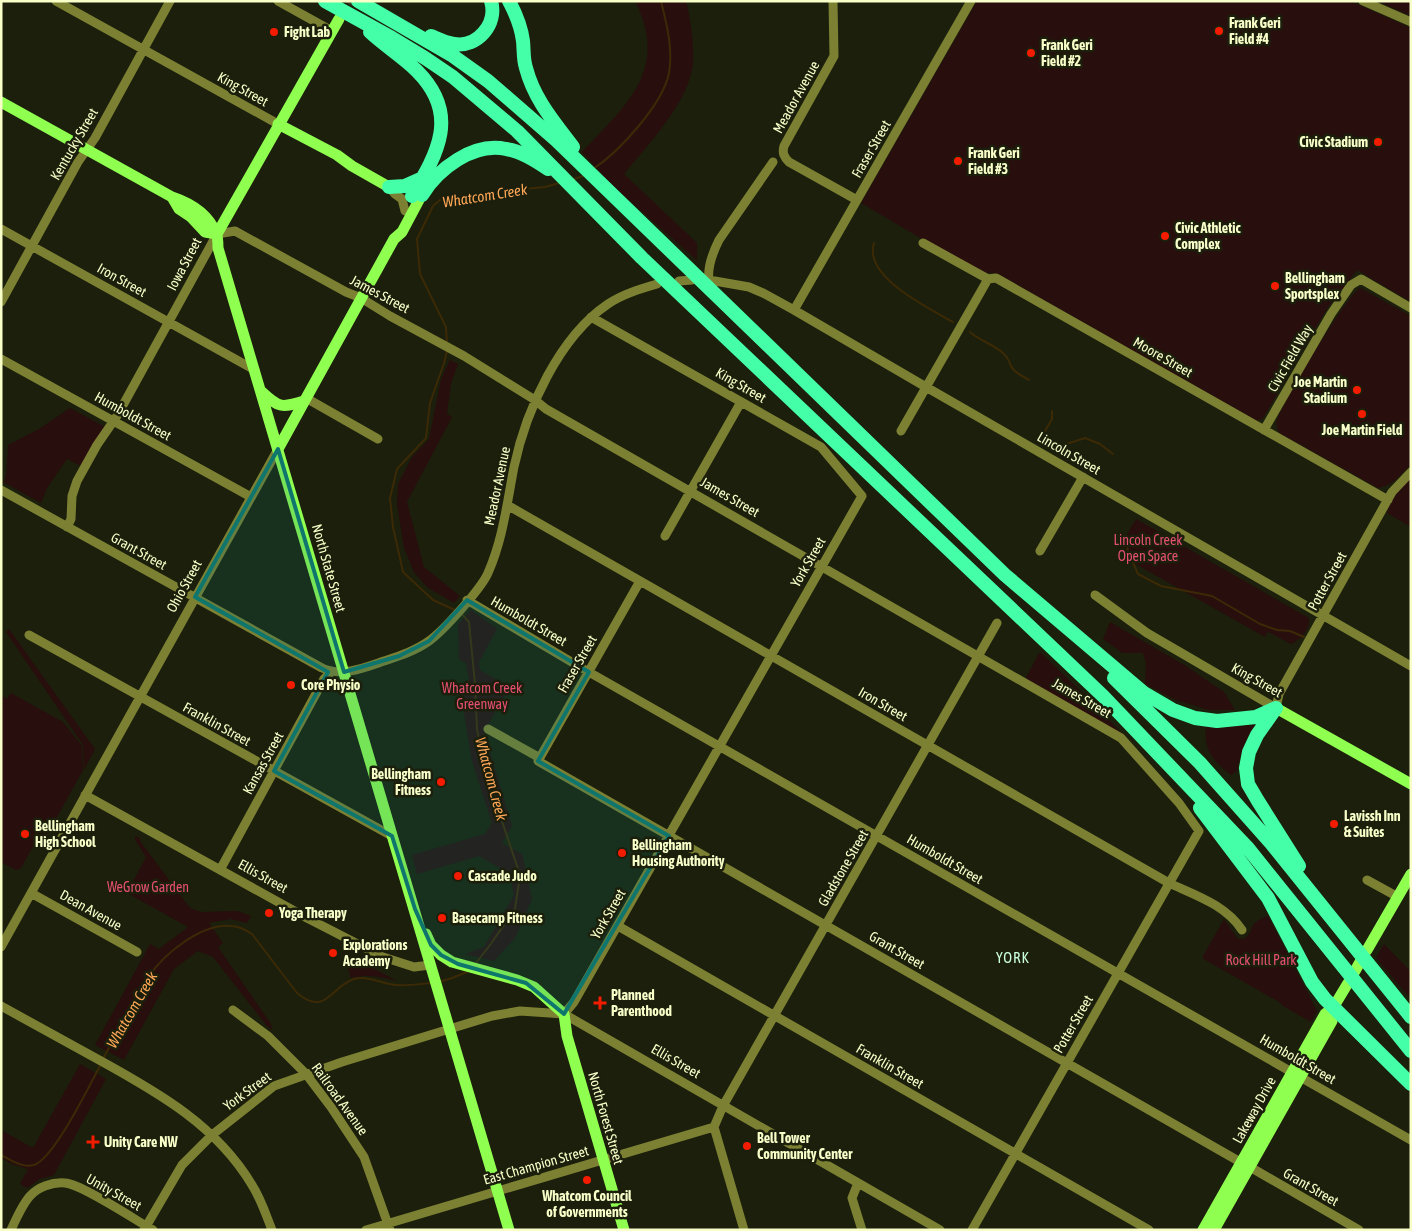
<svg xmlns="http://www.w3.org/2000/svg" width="1412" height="1231" viewBox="0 0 1412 1231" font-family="'Asap Condensed',sans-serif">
<rect width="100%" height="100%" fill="#1b1f0b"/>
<path fill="#290e0e" d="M635,1H686C691,21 694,43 693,63C690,101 647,146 624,174L697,243V260L611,184L582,152C626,105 670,70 635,1Z
M977,1H1350L1411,28V302L1357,270L1328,307L1263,418L1257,421L1002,276L994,273H980L861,203Z
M1377,1H1411V16Z
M1360,288L1411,316V464C1401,474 1393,486 1378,488L1281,434L1278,431L1276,423C1279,408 1348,293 1360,288Z
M450,360L458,364L451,384L447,414L452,417L407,502L424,567L460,596L454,603L427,587L414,572L404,548L397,504L398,484L412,457L429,439L441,379Z
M70,408L105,427L81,466L67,459L47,488L41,503L3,482L6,477L8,445L39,429Z
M1411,478V527L1387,513L1393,495Z
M1136,519L1309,618C1310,630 1301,640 1291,644L1268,632L1265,637L1116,553Z
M471,610L497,629L479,662L480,670L509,687L484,732L512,826L502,843L522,854L532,899L515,938L494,961L465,954L484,947L514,895L510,874L479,856L417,874L412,855L485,834L492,823L472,761L462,702L458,699L469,680L466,663L459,659L458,625Z
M1110,622L1186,666L1224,692L1235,710H1209L1176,700L1145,684L1146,664L1143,653H1122L1103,639Z
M9,629L95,749L84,770L83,745L6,632Z
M1040,652L1101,711L1124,736L1025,679Z
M11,693L63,722L82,746L83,770L42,844L36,841L21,868L16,870L1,862V695L7,699Z
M1255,725C1245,739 1240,754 1237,771L1231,775C1214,761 1203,751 1206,727Z
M135,836L140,838V841L190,908L201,912L237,911L251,916L247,923L231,919L209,923L223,943L218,947L271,1024L272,1030L267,1026L213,957L198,951L174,969L124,1060L95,1045L150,944L159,949L188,927L127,893L146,857L135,840Z
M1268,916L1317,1011L1311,1022L1283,1006L1279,1002L1202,958L1224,919L1237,938L1244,939C1257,929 1245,924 1268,916Z
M1384,944L1411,972V999L1376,958Z
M343,952L397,981C381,977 368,974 351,978Z
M80,1064L106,1079L54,1175L40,1179L27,1188L20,1184L28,1169L12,1164L1,1158V1130L33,1148Z"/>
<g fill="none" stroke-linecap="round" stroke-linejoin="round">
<path stroke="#3c2a06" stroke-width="2" d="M593,169C619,152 663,104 669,73C673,49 667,25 661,1
M574,179L583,176
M874,243C863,277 929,308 953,322
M970,332C980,341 993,344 1003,353C1009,358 1008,360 1011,366C1014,373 1023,376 1029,380
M447,344L446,327L420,274L417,239L433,206L440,200L481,193L545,187L559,183
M447,351L444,363L430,403L426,438L397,469L390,498L393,527L403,572L433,600L457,611
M1041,438L1052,419V411
M1054,445L1060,446L1085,438L1100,444L1113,454
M1125,537L1128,551L1138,574L1161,586L1212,596L1260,624L1277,630L1290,631L1304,637
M461,613L469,622L475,684L477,729L487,776L520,875L515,909L490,945L476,963
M439,982L452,978L467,972
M103,1059C113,1040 124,1021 134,1002C139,994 143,984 149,976C165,953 202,923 231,926C239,926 246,930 252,934L297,993C326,1017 330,987 354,979C368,975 382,984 396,985C408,986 420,984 432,983
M1,1155C11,1160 22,1168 34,1165C54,1159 90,1084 101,1064"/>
<path stroke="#3c4128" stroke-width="11" stroke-dasharray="11 5.5" stroke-linecap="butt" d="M340,18L349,1"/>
<path stroke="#7c8033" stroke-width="9" d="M56,1L278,124
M278,1L332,31
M833,1L834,56L784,146C782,153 784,157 789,162L857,200
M1363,1L1411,22
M773,162L719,240C713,252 707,266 709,280L749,287L763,293L794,310L926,387L1411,666
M389,187L395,194L402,199L405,211
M1,229L255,370
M923,243L988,279L996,278L1388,500
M679,281L692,280
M1,302L78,162L95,138L170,1
M794,310L971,1
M1,359L251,497
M306,398L378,439
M1264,430L1331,314L1351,285L1361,279L1411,308
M901,431L988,279
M1,490L322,668C342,677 364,668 384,661C399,656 415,651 429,641C443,631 481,589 488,573C503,539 507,503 514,467C526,410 559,337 608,304C623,294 640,289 657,284
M507,505L1169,883C1195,895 1226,905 1242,930
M67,527L71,519L72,496L77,481L97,445L117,416L217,234L235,231L346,292L361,298L390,316L464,356L535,400L546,409L1121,738L1179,803L1199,831L972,1230
M665,536L741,402
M1040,551L1083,477
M640,581L538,761L1242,1163
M1095,595L1147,633L1276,708L1279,694L1392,492L1411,472
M467,600L580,667L1411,1140
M29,635L392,836
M488,729L540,758
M85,795L307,918L383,957L414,967L430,965
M220,870L324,679L331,672
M1367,880L1398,897
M31,893L137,952
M618,926L1149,1230
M1,947L278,449
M1,1006C35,1025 68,1043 101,1061C159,1093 217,1126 252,1185C261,1199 266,1215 272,1230
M233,1010L268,1036L306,1074L331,1107L364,1157L390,1230
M564,1014L574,1002L862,496L821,447L591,317
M714,1127L723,1106L997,623
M714,1127L744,1230
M1250,1167L1359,1230
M858,1183L852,1198L862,1230
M11,1230C16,1219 22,1205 30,1196C38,1187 52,1182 65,1183C82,1184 135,1220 153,1230
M144,1230L182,1165L212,1135L274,1086L342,1062L492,1016L520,1011L564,1014L940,1230
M366,1230L714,1127"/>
<path stroke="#8fff50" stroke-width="11" d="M1,102L172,197C190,203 208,214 216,233C218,237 218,244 218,248L509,1230
M278,124L337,155L352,166L389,187
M172,197L179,209L191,217L205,232L217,234
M217,234L339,19
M262,392C279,408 282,408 304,401
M278,449L394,239L402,232L419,200
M1276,708L1411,784
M426,934L431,945L441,955L452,962L517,980L534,987L564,1014L567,1036L624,1230
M1367,950L1411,874
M1355,971L1360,962
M1203,1230L1325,1014L1333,1008
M1214,1230L1332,1021L1333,1008L1348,983"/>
<path stroke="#44ffa8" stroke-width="14" d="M325,1L392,38L425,58L453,77L517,131L642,258L1103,696L1247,847L1411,1051
M358,1L453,56L488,81L556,140L1005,575L1144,693L1173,710L1195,718L1217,721L1256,717L1276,708
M509,1C516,14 521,26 523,41C524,50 523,59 526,68C534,99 554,122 573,147
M370,32C385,46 403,57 417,71C460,114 438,153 412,196
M431,36C438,39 446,43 454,44C477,48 498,24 491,1
M389,187L405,186L423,178
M422,195C438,169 473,142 506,149C521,151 535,160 548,169
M1114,678L1200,763L1271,843L1411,1017
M1276,708L1257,735L1249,752L1246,768L1248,784L1258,801L1299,866
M1200,808L1268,898L1312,982L1325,999L1411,1084"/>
</g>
<path fill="#0f766e" fill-opacity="0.2" stroke="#0f766e" stroke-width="4" stroke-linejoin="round" d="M278,449L344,672L399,656L429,641L467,600L589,672L538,761L669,836L564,1014L526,983L458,964L441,955L431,945L415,909L392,836L274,771L328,672L195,597Z"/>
<g fill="#f41c00" stroke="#1b1f0b" stroke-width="2">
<circle cx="1219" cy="31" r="5"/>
<circle cx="274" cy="32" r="5"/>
<circle cx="1031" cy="53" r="5"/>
<circle cx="1378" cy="142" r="5"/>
<circle cx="958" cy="161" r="5"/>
<circle cx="1165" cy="236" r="5"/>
<circle cx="1275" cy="286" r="5"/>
<circle cx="1357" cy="390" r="5"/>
<circle cx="1362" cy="414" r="5"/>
<circle cx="291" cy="685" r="5"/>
<circle cx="441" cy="782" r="5"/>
<circle cx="1334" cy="824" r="5"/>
<circle cx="25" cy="834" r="5"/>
<circle cx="622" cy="853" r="5"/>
<circle cx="458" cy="876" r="5"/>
<circle cx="269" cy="913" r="5"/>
<circle cx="442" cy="918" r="5"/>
<circle cx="333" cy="953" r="5"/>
<path d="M597.5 995.5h5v5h5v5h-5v5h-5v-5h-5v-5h5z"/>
<path d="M90.5 1134.5h5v5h5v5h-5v5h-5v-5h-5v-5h5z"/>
<circle cx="747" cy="1146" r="5"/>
<circle cx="587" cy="1180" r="5"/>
</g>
<g text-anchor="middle" stroke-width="5" stroke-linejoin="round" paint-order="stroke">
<g font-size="14" font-weight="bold" fill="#f8ffc9" stroke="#1b1f0b" text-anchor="start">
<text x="1229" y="28">Frank Geri<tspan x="1229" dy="16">Field #4</tspan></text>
<text x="284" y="37">Fight Lab</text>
<text x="1041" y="50">Frank Geri<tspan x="1041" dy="16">Field #2</tspan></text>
<text x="1368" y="147" text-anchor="end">Civic Stadium</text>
<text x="968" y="158">Frank Geri<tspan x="968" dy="16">Field #3</tspan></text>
<text x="1175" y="233">Civic Athletic<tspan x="1175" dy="16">Complex</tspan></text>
<text x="1285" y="283">Bellingham<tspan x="1285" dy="16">Sportsplex</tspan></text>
<text x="1347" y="387" text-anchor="end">Joe Martin<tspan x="1347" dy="16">Stadium</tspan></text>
<text x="1362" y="435" text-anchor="middle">Joe Martin Field</text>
<text x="301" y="690">Core Physio</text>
<text x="431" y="779" text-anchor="end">Bellingham<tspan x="431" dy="16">Fitness</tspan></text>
<text x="1344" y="821">Lavissh Inn<tspan x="1344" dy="16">&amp; Suites</tspan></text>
<text x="35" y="831">Bellingham<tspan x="35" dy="16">High School</tspan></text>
<text x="632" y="850">Bellingham<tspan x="632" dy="16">Housing Authority</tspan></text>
<text x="468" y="881">Cascade Judo</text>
<text x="279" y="918">Yoga Therapy</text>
<text x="452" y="923">Basecamp Fitness</text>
<text x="343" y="950">Explorations<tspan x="343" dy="16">Academy</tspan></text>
<text x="611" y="1000">Planned<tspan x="611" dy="16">Parenthood</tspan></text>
<text x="757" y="1143">Bell Tower<tspan x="757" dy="16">Community Center</tspan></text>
<text x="104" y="1147">Unity Care NW</text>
<text x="587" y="1201" text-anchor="middle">Whatcom Council<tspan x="587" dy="16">of Governments</tspan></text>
</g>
<g font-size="14" fill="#f8ffc9" stroke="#1b1f0b">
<text transform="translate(243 89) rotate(29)" y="5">King Street</text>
<text transform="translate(796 97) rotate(-61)" y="5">Meador Avenue</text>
<text transform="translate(74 144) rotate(-60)" y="5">Kentucky Street</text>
<text transform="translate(871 149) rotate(-60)" y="5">Fraser Street</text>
<text transform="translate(184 264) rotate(-62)" y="5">Iowa Street</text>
<text transform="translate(122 280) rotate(29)" y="5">Iron Street</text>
<text transform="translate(380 294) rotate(28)" y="5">James Street</text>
<text transform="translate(1163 357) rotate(30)" y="5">Moore Street</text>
<text transform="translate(1290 358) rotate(-60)" y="5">Civic Field Way</text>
<text transform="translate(741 385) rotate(30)" y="5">King Street</text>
<text transform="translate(133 416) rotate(29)" y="5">Humboldt Street</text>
<text transform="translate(1069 453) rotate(30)" y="5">Lincoln Street</text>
<text transform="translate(497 486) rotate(-78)" y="5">Meador Avenue</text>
<text transform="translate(730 497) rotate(30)" y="5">James Street</text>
<text transform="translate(139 551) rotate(29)" y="5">Grant Street</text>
<text transform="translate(808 562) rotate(-60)" y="5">York Street</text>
<text transform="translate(329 568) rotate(74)" y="5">North State Street</text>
<text transform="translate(1327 581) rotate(-61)" y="5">Potter Street</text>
<text transform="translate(184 586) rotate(-61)" y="5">Ohio Street</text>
<text transform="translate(529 621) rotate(30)" y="5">Humboldt Street</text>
<text transform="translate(577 664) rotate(-60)" y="5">Fraser Street</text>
<text transform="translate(1257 680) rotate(29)" y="5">King Street</text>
<text transform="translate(1082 698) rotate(30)" y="5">James Street</text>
<text transform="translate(883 704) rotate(30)" y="5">Iron Street</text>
<text transform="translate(217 724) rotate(29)" y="5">Franklin Street</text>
<text transform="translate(263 763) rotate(-61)" y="5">Kansas Street</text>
<text transform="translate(945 859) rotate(30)" y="5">Humboldt Street</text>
<text transform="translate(843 868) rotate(-60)" y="5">Gladstone Street</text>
<text transform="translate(263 876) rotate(29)" y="5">Ellis Street</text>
<text transform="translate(91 910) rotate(29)" y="5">Dean Avenue</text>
<text transform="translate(608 914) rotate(-60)" y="5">York Street</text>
<text transform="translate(897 950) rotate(30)" y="5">Grant Street</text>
<text transform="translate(1073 1024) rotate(-60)" y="5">Potter Street</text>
<text transform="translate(1298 1059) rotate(30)" y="5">Humboldt Street</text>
<text transform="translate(676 1061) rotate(30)" y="5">Ellis Street</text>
<text transform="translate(890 1066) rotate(30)" y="5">Franklin Street</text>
<text transform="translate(247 1091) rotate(-36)" y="5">York Street</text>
<text transform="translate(340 1099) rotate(54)" y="5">Railroad Avenue</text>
<text transform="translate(1254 1110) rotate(-61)" y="5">Lakeway Drive</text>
<text transform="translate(606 1118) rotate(74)" y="5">North Forest Street</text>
<text transform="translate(536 1165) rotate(-16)" y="5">East Champion Street</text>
<text transform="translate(1311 1187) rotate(30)" y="5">Grant Street</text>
<text transform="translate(114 1192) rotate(29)" y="5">Unity Street</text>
</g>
<g font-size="14" fill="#e54f72" stroke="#1b1f0b">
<text x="1148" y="545">Lincoln Creek<tspan x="1148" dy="16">Open Space</tspan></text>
<text x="482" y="693">Whatcom Creek<tspan x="482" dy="16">Greenway</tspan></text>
<text x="148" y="892">WeGrow Garden</text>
<text x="1261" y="965">Rock Hill Park</text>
</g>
<g font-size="15" font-style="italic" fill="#ffa757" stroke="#1b1f0b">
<text transform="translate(485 196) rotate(-9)" y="5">Whatcom Creek</text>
<text transform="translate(491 779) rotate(75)" y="5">Whatcom Creek</text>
<text transform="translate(132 1010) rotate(-60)" y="5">Whatcom Creek</text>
</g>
<g font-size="15" letter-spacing="1" fill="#cbffdf" stroke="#1b1f0b">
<text x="1013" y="963">YORK</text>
</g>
</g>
<rect width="1412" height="1231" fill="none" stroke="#f8ffc9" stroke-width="5"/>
</svg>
